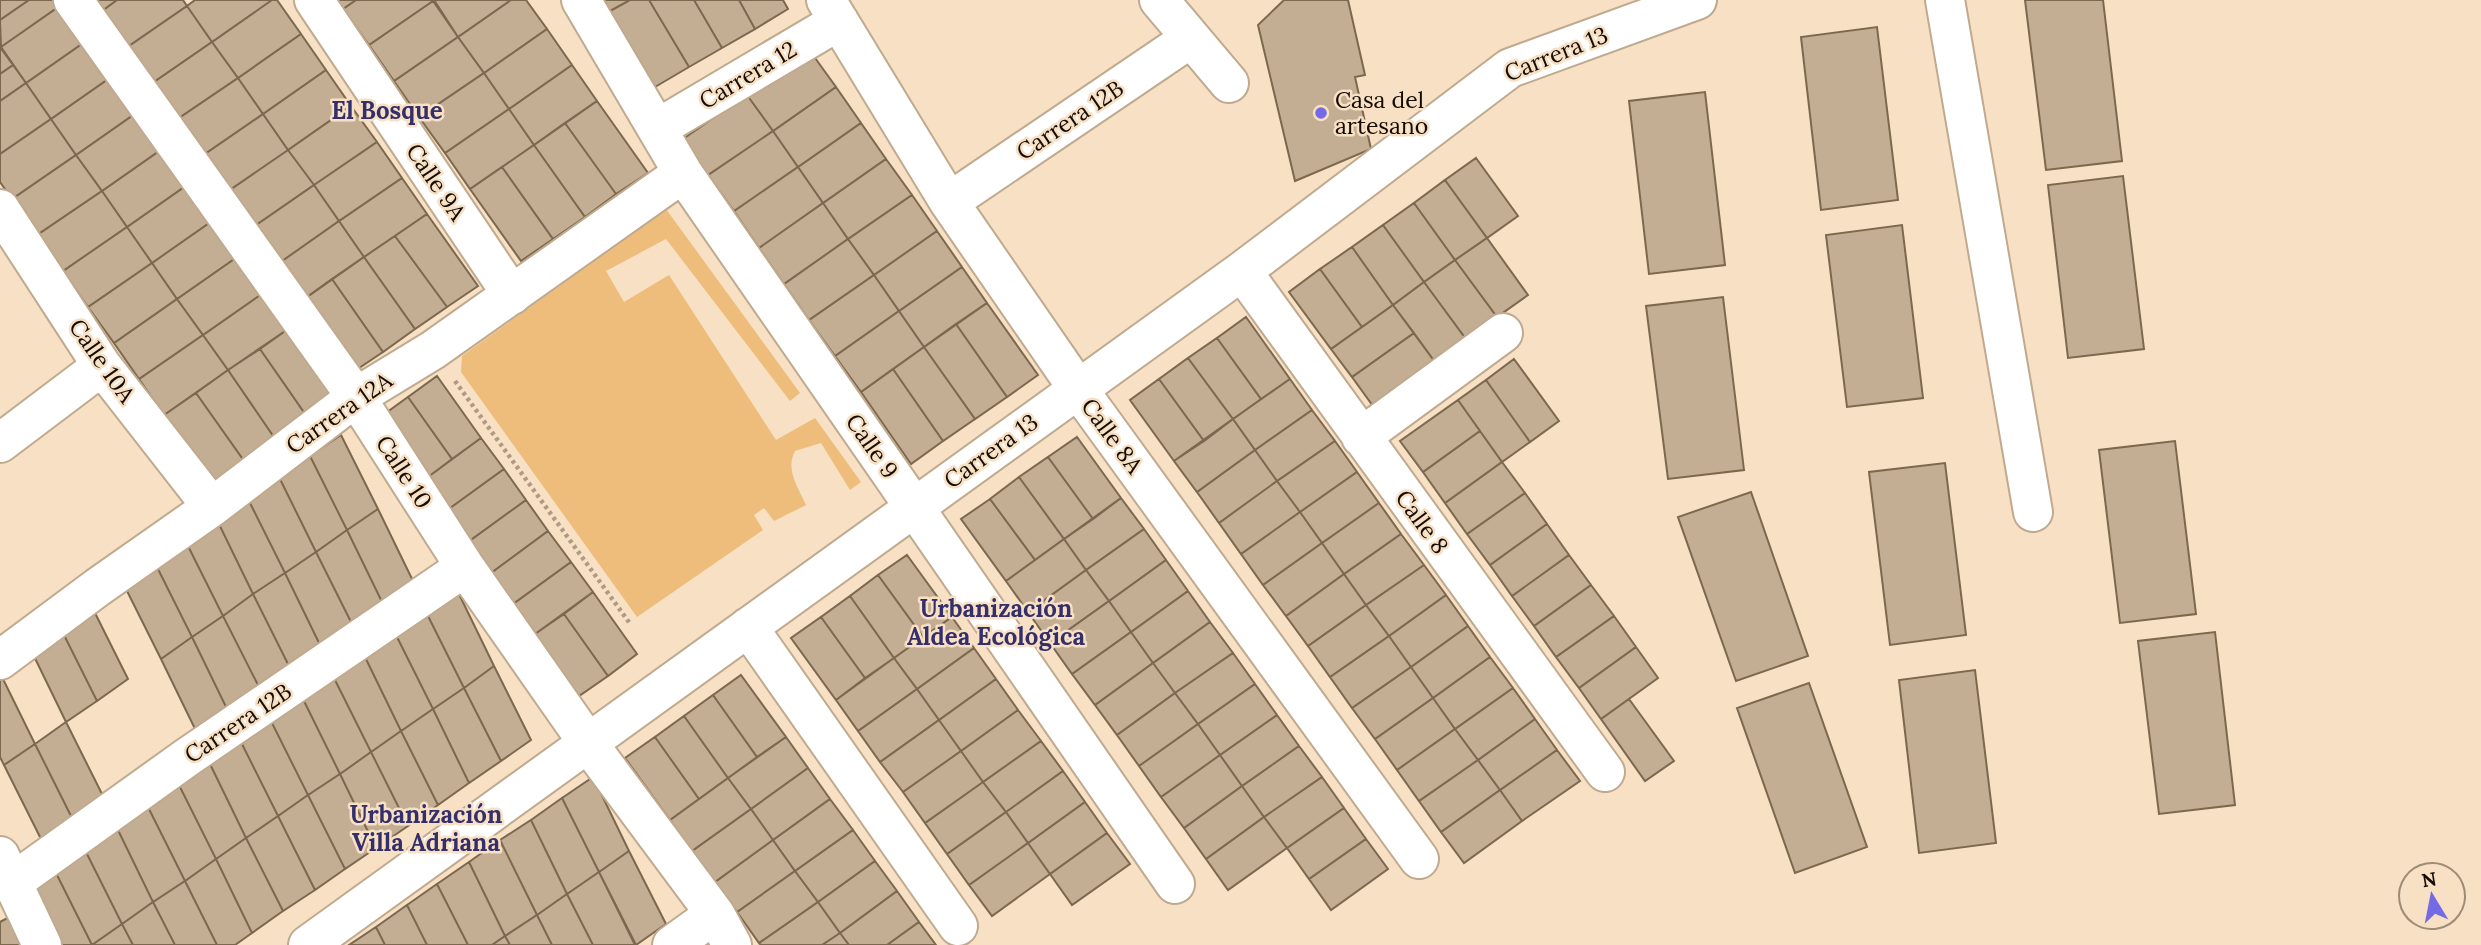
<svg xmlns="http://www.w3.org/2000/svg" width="2481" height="945" viewBox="0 0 2481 945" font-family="Lora,serif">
<rect width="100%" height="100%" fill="#f7e0c3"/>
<path fill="#eebd7b" d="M666,209L800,393L790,401L666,239L606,271L624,302L669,275L776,440L815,418L861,482L850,490L821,443L795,451C785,470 798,487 806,505L774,521L764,508L754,515L763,530L637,617L461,372L462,356Z"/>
<path fill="#c4ae93" stroke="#7c684e" stroke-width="2" d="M0,0H29L0,20Z
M29,0H61L64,3L1,47L0,20Z
M88,0H117L98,14Z
M117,0H183L187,6L123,50L98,14Z
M195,0H272L212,42L187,6Z
M272,0H277L301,34L238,78L212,42Z
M337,0H356L343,9Z
M356,0H433V1L369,45L343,9Z
M434,0H511L458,37Z
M511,0H526L547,29L484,73L458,37Z
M604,0H630L610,11Z
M630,0H649L689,67L655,87L610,11Z
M649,0H694L722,48L689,67Z
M694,0H739L755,29L722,48Z
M739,0H783L788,9L755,29Z
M1284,0H1348L1365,75L1355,77L1371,149L1295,181L1258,25Z
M2025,0H2103L2122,161L2046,170Z
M433,1L458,37L394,81L369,45Z
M64,3L89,39L26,83L1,47Z
M187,6L212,42L148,86L123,50Z
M1877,27L1898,200L1821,210L1801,37Z
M547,29L572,65L509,109L484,73Z
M301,34L326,70L263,114L238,78Z
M458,37L484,73L419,117L394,81Z
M89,39L114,75L51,119L26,83Z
M212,42L238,78L173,122L148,86Z
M0,47L13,65L0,74Z
M810,51L836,87L773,131L747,95Z
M13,65L26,83L0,101V74Z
M572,65L597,101L534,145L509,109Z
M326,70L351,106L288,150L263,114Z
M484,73L509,109L445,153L419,117Z
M114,75L139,111L76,155L51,119Z
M238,78L263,114L199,158L173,122Z
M26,83L51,119L0,154V101Z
M836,87L861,123L798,167L773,131Z
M1705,92L1725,265L1649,274L1629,101Z
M747,95L773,131L708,175L683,139Z
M597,101L648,173L616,194L565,123Z
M351,106L377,142L314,185L288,150Z
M509,109L534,145L470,189L445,153Z
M139,111L165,147L102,191L76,155Z
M263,114L288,150L224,194L199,158Z
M51,119L76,155L12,199L0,182V154Z
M565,123L616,194L585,217L534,145Z
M861,123L886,159L823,203L798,167Z
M773,131L798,167L734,211L708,175Z
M377,142L402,178L339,221L314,185Z
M534,145L585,217L553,239L502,167Z
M165,147L190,183L127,227L102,191Z
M288,150L314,185L249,230L224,194Z
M76,155L102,191L37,235L12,199Z
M1476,158L1518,216L1487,238L1445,180Z
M886,159L912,195L848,239L823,203Z
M502,167L553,239L521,261L470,189Z
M798,167L823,203L759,248L734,211Z
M2123,176L2144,349L2068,358L2048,185Z
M402,178L427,214L364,257L339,221Z
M1445,180L1487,238L1455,260L1414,203Z
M190,183L215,219L152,263L127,227Z
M314,185L339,221L275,266L249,230Z
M102,191L127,227L63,271L37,235Z
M912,195L937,231L874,275L848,239Z
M823,203L848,239L784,284L759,248Z
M1414,203L1455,260L1424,282L1383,225Z
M427,214L478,286L447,307L395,236Z
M215,219L240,255L177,299L152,263Z
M339,221L364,257L300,302L275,266Z
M1383,225L1424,282L1393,305L1352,247Z
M1902,225L1923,398L1847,407L1826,235Z
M127,227L152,263L88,307L63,271Z
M937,231L962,267L899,311L874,275Z
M395,236L447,307L415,329L364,257Z
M1487,238L1528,295L1497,317L1455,260Z
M848,239L874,275L809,320L784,284Z
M1352,247L1393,305L1362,327L1320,269Z
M240,255L266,291L203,335L177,299Z
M364,257L415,329L383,352L332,279Z
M1455,260L1497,317L1466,339L1424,282Z
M152,263L177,299L114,343L88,307Z
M962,267L987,303L924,347L899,311Z
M1320,269L1362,327L1331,349L1289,292Z
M874,275L899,311L835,356L809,320Z
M332,279L383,352L350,374L300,302Z
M1424,282L1466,339L1435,362L1393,305Z
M266,291L291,327L228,370L203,335Z
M1723,297L1744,470L1668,479L1646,306Z
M177,299L203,335L139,379L114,343Z
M987,303L1038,375L1007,397L956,324Z
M1393,305L1414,333L1352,377L1331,349Z
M899,311L924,347L861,392L835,356Z
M1246,317L1290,379L1261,399L1217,338Z
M956,324L1007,397L975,419L924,347Z
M291,327L342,399L310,421L260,349Z
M1414,333L1435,362L1373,406L1352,377Z
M203,335L228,370L164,415L139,379Z
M1217,338L1261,399L1233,419L1188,358Z
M924,347L975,419L943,441L893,369Z
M260,349L310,421L278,443L228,370Z
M1188,358L1233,419L1204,441L1159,379Z
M1514,359L1559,421L1530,442L1486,380Z
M893,369L943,441L911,464L861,392Z
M228,370L278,443L247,465L196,393Z
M437,376L481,438L452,459L408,397Z
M1159,379L1204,441L1174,461L1130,400Z
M1290,379L1312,410L1255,450L1233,419Z
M1486,380L1530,442L1502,462L1458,400Z
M196,393L247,465L215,487L164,415Z
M408,397L452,459L424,480L379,418Z
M1458,400L1480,431L1423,472L1400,441Z
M1312,410L1335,441L1277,481L1255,450Z
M1233,419L1255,450L1197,492L1174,461Z
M1480,431L1502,462L1445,503L1423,472Z
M341,435L378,509L347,530L310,456Z
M1077,437L1121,498L1093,519L1048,457Z
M481,438L504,469L446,511L424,480Z
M1335,441L1357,472L1300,512L1277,481Z
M2175,441L2196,614L2120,623L2099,450Z
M1255,450L1277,481L1219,523L1197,492Z
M310,456L347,530L316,552L279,477Z
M1048,457L1093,519L1064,539L1019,477Z
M1502,462L1525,493L1467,534L1445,503Z
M1945,463L1966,635L1890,645L1869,472Z
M504,469L526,500L468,542L446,511Z
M1357,472L1379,503L1322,543L1300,512Z
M279,477L316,552L285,573L248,499Z
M1019,477L1064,539L1035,560L990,499Z
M1277,481L1300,512L1241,554L1219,523Z
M1751,492L1808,656L1736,681L1678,517Z
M1525,493L1547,524L1490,565L1467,534Z
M1121,498L1144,529L1086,570L1064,539Z
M248,499L285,573L253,594L217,520Z
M990,499L1035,560L1006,581L961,519Z
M526,500L548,531L491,573L468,542Z
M1379,503L1401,534L1344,574L1322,543Z
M378,509L414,583L383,604L347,530Z
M1300,512L1322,543L1263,585L1241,554Z
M217,520L253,594L223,616L186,542Z
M1547,524L1569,555L1512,596L1490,565Z
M1144,529L1166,560L1109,601L1086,570Z
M347,530L383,604L353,626L316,552Z
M548,531L571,562L513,604L491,573Z
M1401,534L1424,565L1366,605L1344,574Z
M1064,539L1086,570L1028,612L1006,581Z
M186,542L223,616L192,637L155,563Z
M1322,543L1344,574L1286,616L1263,585Z
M316,552L353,626L321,647L285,573Z
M907,555L952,617L923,637L878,575Z
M1569,555L1591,585L1534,626L1512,596Z
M1166,560L1188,591L1131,632L1109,601Z
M571,562L593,592L535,634L513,604Z
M155,563L192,637L161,659L124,585Z
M1424,565L1446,595L1389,636L1366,605Z
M1086,570L1109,601L1050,643L1028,612Z
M285,573L321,647L290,668L253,594Z
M1344,574L1366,605L1308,646L1286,616Z
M878,575L923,637L894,658L850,596Z
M1591,585L1614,616L1556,657L1534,626Z
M1188,591L1210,622L1153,663L1131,632Z
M458,592L494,666L464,688L427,614Z
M593,592L637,654L608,676L564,614Z
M253,594L290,668L260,689L223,616Z
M1446,595L1468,626L1411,667L1389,636Z
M850,596L894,658L865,678L821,617Z
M1109,601L1131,632L1072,674L1050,643Z
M91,605L128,679L97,701L60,627Z
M1366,605L1389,636L1330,677L1308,646Z
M427,614L464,688L433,709L396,635Z
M564,614L608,676L579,696L535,634Z
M223,616L260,689L228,711L192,637Z
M1614,616L1636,647L1579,688L1556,657Z
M821,617L865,678L836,700L791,638Z
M952,617L974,648L917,689L894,658Z
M1210,622L1233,653L1175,693L1153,663Z
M1468,626L1490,657L1433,698L1411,667Z
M60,627L97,701L66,722L30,648Z
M1131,632L1153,663L1095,705L1072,674Z
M2215,632L2235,805L2159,814L2138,641Z
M396,635L433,709L401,731L365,657Z
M1389,636L1411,667L1352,708L1330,677Z
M192,637L228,711L197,733L161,659Z
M1636,647L1658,678L1601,719L1579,688Z
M974,648L996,679L939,720L917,689Z
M1233,653L1255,684L1198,724L1175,693Z
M365,657L401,731L371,752L334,678Z
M1490,657L1513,688L1455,729L1433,698Z
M894,658L917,689L858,731L836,700Z
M1153,663L1175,693L1117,735L1095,705Z
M494,666L531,740L501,761L464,688Z
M1411,667L1433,698L1375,739L1352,708Z
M1975,670L1996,843L1919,853L1899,680Z
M0,673L35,744L4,765L0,757Z
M741,675L786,737L757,757L713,695Z
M334,678L371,752L340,774L303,699Z
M996,679L1018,710L961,751L939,720Z
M1809,683L1867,847L1795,873L1737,708Z
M1255,684L1277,715L1220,755L1198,724Z
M464,688L501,761L469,783L433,709Z
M1513,688L1535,719L1478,760L1455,729Z
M917,689L939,720L880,762L858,731Z
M1175,693L1198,724L1139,766L1117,735Z
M713,695L757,757L728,778L684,716Z
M1433,698L1455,729L1397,770L1375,739Z
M303,699L340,774L308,795L271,721Z
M1629,699L1674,761L1645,781L1601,719Z
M433,709L469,783L438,805L401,731Z
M1018,710L1041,741L983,782L961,751Z
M1277,715L1299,746L1242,786L1220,755Z
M684,716L728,778L699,799L655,737Z
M1535,719L1557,750L1500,790L1478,760Z
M939,720L961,751L903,792L880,762Z
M271,721L308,795L278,816L241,742Z
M66,722L103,796L72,818L35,744Z
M1198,724L1220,755L1161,797L1139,766Z
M1455,729L1478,760L1419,801L1397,770Z
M401,731L438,805L408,826L371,752Z
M655,737L699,799L670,820L625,758Z
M786,737L808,768L751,809L728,778Z
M1041,741L1063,771L1006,812L983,782Z
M241,742L278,816L246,838L210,764Z
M35,744L72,818L41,839L4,765Z
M1299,746L1322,777L1264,817L1242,786Z
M1557,750L1580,781L1522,821L1500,790Z
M961,751L983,782L925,823L903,792Z
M371,752L408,826L376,848L340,774Z
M1220,755L1242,786L1184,828L1161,797Z
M1478,760L1500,790L1441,832L1419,801Z
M210,764L246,838L216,859L179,785Z
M808,768L830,799L773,840L751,809Z
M1063,771L1085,802L1028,843L1006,812Z
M340,774L376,848L345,869L308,795Z
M593,777L629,851L599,872L562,798Z
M1322,777L1344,808L1287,848L1264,817Z
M728,778L751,809L692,851L670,820Z
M983,782L1006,812L947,854L925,823Z
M179,785L216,859L185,881L148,807Z
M1242,786L1264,817L1206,859L1184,828Z
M1500,790L1522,821L1464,863L1441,832Z
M308,795L345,869L315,890L278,816Z
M562,798L599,872L567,894L531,820Z
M830,799L853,830L795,871L773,840Z
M1085,802L1107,833L1050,874L1028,843Z
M148,807L185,881L153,902L117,828Z
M1344,808L1366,839L1309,879L1287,848Z
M751,809L773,840L715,882L692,851Z
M1006,812L1028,843L969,885L947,854Z
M278,816L315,890L283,911L246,838Z
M1264,817L1287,848L1228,890L1206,859Z
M531,820L567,894L537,915L500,840Z
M117,828L153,902L122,924L85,850Z
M853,830L875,861L818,902L795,871Z
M1107,833L1130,864L1072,905L1050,874Z
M246,838L283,911L252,933L216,859Z
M1366,839L1388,869L1331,910L1309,879Z
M500,840L537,915L505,936L469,862Z
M773,840L795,871L737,912L715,882Z
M1028,843L1050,874L992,916L969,885Z
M85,850L122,924L92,945L55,871Z
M629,851L666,924L636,945L599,872Z
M216,859L252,933L235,945H217L185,881Z
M875,861L897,891L840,933L818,902Z
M469,862L505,936L492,945H468L437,884Z
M55,871L92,945H50L24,892Z
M795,871L818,902L759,943L737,912Z
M599,872L635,945H593L567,894Z
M185,881L217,945H175L153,902Z
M437,884L468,945H427L407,905Z
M897,891L919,922L887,945H849L840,933Z
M567,894L593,945H552L537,915Z
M153,902L175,945H133L122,924Z
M818,902L840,933L822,945H761L759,943Z
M407,905L427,945H385L376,927Z
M13,915L28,945H0V922Z
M537,915L552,945H510L505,936Z
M919,922L936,945H887Z
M122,924L133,945H92Z
M376,927L385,945H349Z
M840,933L849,945H822Z
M505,936L510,945H492Z"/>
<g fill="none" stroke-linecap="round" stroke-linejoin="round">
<g stroke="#c0aa8f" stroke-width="42">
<path id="minor" d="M73,0L356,397L465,567L588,743L715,914L732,945
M314,0L512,295
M581,0L683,173L1175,884
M826,0L949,202L1078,389L1419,859
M1159,0L1229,83
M1945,0L2033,512
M658,128L839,21
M949,202L1191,38
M0,209L102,366L212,507
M1242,271L1605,772
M1361,437L1503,333
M0,443L102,366
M748,627L958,926
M0,660L98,587L212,507L356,397L433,350L683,173
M0,856L42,945
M13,882L186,758L465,567
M308,945L1242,271L1510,68L1697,0
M672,945L715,914"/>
</g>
<path stroke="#ae9b85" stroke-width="4.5" stroke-dasharray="3.5 3.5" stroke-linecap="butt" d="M455,381L631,625"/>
<use href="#minor" stroke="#fff" stroke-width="38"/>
</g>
<circle fill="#756ae5" stroke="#f7e0c3" stroke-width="2.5" cx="1321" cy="113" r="7"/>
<g text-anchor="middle" stroke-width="5" stroke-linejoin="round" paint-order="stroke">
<g font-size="23" fill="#140c04" stroke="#f7e0c3">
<text transform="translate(1556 54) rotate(-22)" y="8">Carrera 13</text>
<text transform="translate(748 75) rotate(-31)" y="8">Carrera 12</text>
<text transform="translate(1070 120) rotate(-34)" y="8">Carrera 12B</text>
<text transform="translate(436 182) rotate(56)" y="8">Calle 9A</text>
<text transform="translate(102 361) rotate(55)" y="8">Calle 10A</text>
<text transform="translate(339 413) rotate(-35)" y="8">Carrera 12A</text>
<text transform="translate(1112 436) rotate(54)" y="8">Calle 8A</text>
<text transform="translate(872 446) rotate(55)" y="8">Calle 9</text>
<text transform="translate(991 451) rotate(-36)" y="8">Carrera 13</text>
<text transform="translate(404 472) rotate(57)" y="8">Calle 10</text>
<text transform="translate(1422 522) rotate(54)" y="8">Calle 8</text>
<text transform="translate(238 723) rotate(-34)" y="8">Carrera 12B</text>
</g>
<g font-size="23" fill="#140c04" stroke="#f7e0c3" text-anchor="start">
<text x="1335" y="108">Casa del<tspan x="1335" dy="26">artesano</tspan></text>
</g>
<g font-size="24" font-weight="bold" fill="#342f6a" stroke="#f7e0c3">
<text x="387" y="119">El Bosque</text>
<text x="996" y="617">Urbanización<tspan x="996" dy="28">Aldea Ecológica</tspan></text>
<text x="426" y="823">Urbanización<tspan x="426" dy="28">Villa Adriana</tspan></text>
</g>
</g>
<g transform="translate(2432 896) rotate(350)"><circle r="33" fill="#f7e0c3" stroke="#9c8b77" stroke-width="2"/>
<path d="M0-5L12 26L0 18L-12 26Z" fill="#756ae5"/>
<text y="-10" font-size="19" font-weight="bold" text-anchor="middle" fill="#140c04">N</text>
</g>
</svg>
